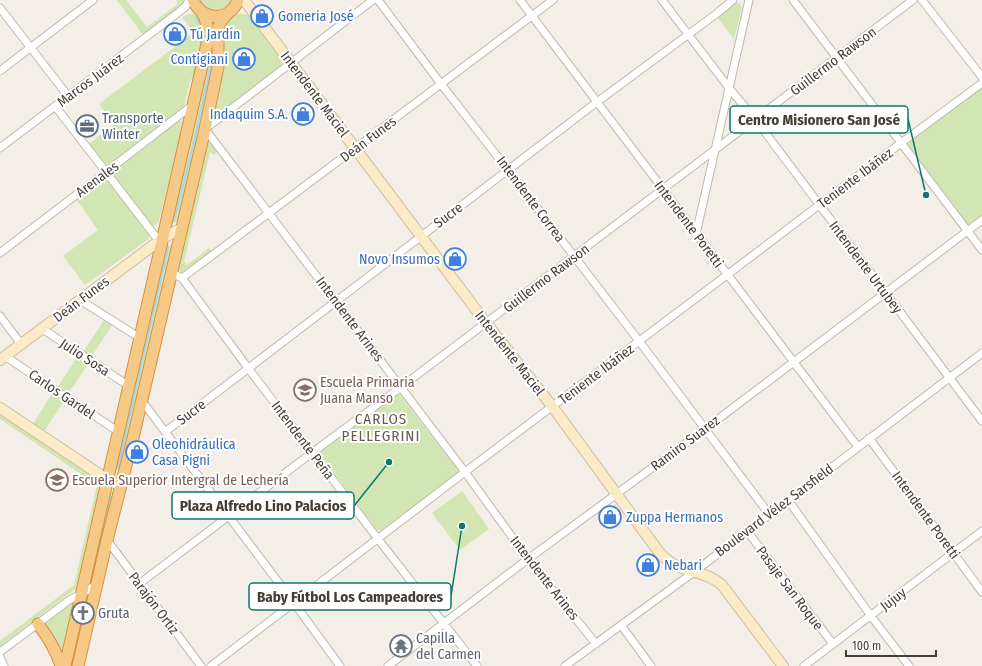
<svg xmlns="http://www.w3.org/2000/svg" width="982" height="666" viewBox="0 0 982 666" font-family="'Fira Sans Condensed',sans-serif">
<rect width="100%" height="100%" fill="#f3eee7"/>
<path fill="#d2e5b2" d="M117,0H126L147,27L178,4L176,0H185L179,8L143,35Z
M196,0H235L227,10L209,13Z
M734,3H739L742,7L734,39L717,17Z
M189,14L198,15L204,25L199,68L190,81L184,107L182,109L111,164L109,165L104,163L89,144L114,124L99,104L193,33L182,17Z
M235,14H244L250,16L284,60L283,65L213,117L222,27L232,16Z
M212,39L216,60L179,220L176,222L173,223H172Z
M982,87V216L972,224H969L967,223L909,146L908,143L909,141Z
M178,121L182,122L183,125L159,221L156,225H151L114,176L113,173L115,170L174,123Z
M208,143L212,144L218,151L214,155L210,152L184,262L187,265L209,248L212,252L185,271L181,272L179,270L178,268L204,148L206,144Z
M103,179H106L108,180L149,235V238L146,241L85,285L63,256L98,230L76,199Z
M166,245H170L171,248L168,273L119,470H116L115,469Z
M105,319L113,324L91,357L83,352Z
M78,356L89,363L67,395L57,388Z
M53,392L65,400L44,431L33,424Z
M397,394L400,395L457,469L458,473L382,530H377L320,454L321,451Z
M0,415L98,480L101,483L78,587L0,646V641L74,585L97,485L0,419Z
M110,490L113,491V494L99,562L93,565Z
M462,491L489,529L460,550L432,513Z
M73,603L74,604L63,649H62L45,627V624L70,604Z"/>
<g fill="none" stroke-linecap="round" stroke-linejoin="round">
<path stroke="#a7d5ec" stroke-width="2" d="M196,17C204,26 195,34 201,43
M173,221L176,213L193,146L213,55
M118,467L168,248
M92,575L111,497"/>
<g stroke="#c0b8ad" stroke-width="9">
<path id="minor" d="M373,0L205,129L465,472L528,559L596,644
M378,0L441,84L508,170L639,341L769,514
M520,0C633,149 745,298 858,447
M662,0L729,88L755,119L982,421
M793,0L982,250
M922,0L982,77
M0,8L68,96
M0,71L93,0
M55,106L106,172L159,241
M0,148L179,12L186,6L189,0
M696,234L749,0
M0,253L106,172L194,104
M172,273L182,278L248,368L378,539L477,666
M182,278L553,0
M80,300L140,338
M0,316L21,344
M41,328L129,386
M5,356L61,394L119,432
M142,401L294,603L340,666
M165,432L597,102L716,14L733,0
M869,438L982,592
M788,500L871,616L909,666
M747,531L833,644
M107,540L201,666
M139,584L313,452L401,387L913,0
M621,625L651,666
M0,652L68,601C78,595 88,592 96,584
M0,657L4,666
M211,666L465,472L727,275L901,143L982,83
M388,666L528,559L705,429L982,220
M565,666L694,572L982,353
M804,666L982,531"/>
</g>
<g stroke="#d0bd99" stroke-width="12">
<path id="secondary" d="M244,0L486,323L552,406L656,548C661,555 667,561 675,565C691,573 709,573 722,585L783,666
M0,360L163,238L182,228
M0,408L108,480L121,486"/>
</g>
<g stroke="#d49240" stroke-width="13">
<path id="trunk" d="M193,0C202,22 230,22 238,0
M38,624C48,637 56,650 61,666
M65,666L207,44C209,32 208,23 202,12
M78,666L107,540L133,438L205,129L218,67V28L221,21L227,14"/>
</g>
<use href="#minor" stroke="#fff" stroke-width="7"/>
<use href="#secondary" stroke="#fbebc9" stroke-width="10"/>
<use href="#trunk" stroke="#f6ca86" stroke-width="11"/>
</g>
<defs>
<g id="shop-ring" transform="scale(1.15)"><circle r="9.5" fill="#fff" stroke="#3f7fe0" stroke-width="1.5"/><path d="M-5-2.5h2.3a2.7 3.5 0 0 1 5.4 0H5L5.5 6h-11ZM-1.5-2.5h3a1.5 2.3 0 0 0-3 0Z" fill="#3f7fe0"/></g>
<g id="office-ring" transform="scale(1.15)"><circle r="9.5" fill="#fff" stroke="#5c6f8a" stroke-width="1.5"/><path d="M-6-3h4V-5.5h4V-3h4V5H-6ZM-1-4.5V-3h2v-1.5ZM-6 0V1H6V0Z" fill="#5c6f8a"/></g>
<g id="school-ring" transform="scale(1.15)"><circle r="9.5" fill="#fff" stroke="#8d6e63" stroke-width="1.5"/><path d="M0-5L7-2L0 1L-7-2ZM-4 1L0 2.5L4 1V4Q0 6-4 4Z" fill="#8d6e63"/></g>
<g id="church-ring" transform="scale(1.15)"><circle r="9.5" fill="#fff" stroke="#6b7280" stroke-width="1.5"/><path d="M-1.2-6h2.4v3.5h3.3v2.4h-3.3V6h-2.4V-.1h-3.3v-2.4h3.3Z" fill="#6b7280"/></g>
<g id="temple-ring" transform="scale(1.15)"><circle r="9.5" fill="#fff" stroke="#6b7280" stroke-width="1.5"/><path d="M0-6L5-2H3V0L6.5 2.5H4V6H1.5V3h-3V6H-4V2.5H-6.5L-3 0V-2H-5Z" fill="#6b7280"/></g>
</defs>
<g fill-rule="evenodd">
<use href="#shop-ring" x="262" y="16"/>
<use href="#shop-ring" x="175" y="34"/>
<use href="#shop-ring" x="244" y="59"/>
<use href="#shop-ring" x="303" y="114"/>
<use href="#office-ring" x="87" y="126"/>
<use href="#shop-ring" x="455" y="259"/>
<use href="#school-ring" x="305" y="390"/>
<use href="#shop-ring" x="137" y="452"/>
<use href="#school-ring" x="57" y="480"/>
<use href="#shop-ring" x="610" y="517"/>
<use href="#shop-ring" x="648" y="565"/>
<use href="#church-ring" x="83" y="613"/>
<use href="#temple-ring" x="401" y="646"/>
</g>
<g text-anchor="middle" stroke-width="4" stroke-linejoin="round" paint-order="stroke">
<g font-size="14" fill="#366cbe" stroke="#fff" text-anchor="start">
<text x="278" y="21">Gomeria José</text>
<text x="190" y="39">Tú Jardín</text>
<text x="228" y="64" text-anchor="end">Contigiani</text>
<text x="288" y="119" text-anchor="end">Indaquim S.A.</text>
<text x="440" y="264" text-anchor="end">Novo Insumos</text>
<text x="152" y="449">Oleohidráulica<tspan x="152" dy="16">Casa Pigni</tspan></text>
<text x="626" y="522">Zuppa Hermanos</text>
<text x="664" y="570">Nebari</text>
</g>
<g font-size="14" fill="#453e37" stroke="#fff">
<text transform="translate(833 61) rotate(-37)" y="5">Guillermo Rawson</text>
<text transform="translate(90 80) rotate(-37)" y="5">Marcos Juárez</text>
<text transform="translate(315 94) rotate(53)" y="5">Intendente Maciel</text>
<text transform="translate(368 139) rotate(-37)" y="5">Deán Funes</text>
<text transform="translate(855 178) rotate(-37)" y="5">Teniente Ibáñez</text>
<text transform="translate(97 179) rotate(-37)" y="5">Arenales</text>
<text transform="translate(531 199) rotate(53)" y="5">Intendente Correa</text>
<text transform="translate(448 215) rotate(-37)" y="5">Sucre</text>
<text transform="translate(689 224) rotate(53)" y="5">Intendente Poretti</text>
<text transform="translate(866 267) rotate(53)" y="5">Intendente Urtubey</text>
<text transform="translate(546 278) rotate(-37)" y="5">Guillermo Rawson</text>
<text transform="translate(81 299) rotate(-37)" y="5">Deán Funes</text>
<text transform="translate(350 319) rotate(53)" y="5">Intendente Arines</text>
<text transform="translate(510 353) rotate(52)" y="5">Intendente Maciel</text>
<text transform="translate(85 357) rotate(33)" y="5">Julio Sosa</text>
<text transform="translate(596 374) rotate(-37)" y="5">Teniente Ibáñez</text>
<text transform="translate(62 394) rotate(34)" y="5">Carlos Gardel</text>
<text transform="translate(191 412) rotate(-37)" y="5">Sucre</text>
<text transform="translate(303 440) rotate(53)" y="5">Intendente Peña</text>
<text transform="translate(685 443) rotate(-37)" y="5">Ramiro Suarez</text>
<text transform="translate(774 510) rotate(-37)" y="5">Boulevard Vélez Sarsfield</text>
<text transform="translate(926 515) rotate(54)" y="5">Intendente Poretti</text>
<text transform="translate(545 578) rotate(52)" y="5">Intendente Arines</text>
<text transform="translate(790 588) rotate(53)" y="5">Pasaje San Roque</text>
<text transform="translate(893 599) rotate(-37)" y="5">Jujuy</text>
<text transform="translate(154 603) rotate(53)" y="5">Parajón Ortiz</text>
</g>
<g font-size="14" fill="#4e5e75" stroke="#fff" text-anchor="start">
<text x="102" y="123">Transporte<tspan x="102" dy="16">Winter</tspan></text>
</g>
<g font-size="14" fill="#785e54" stroke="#fff" text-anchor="start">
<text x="320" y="387">Escuela Primaria<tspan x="320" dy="16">Juana Manso</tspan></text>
<text x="72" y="485">Escuela Superior Intergral de Lechería</text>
</g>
<g font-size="14" fill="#5b616d" stroke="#fff" text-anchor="start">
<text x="98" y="618">Gruta</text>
<text x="416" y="643">Capilla<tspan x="416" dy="16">del Carmen</tspan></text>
</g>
<g font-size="15" letter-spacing="1" fill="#675b4e" stroke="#fff">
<text x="381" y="424">CARLOS<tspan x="381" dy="17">PELLEGRINI</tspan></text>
</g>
</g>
<path fill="none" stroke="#0f766e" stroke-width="1.5" d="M926 195L908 119M389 462L354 506M462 526L451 596"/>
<g fill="#0f766e" stroke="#fff" stroke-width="1.5">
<circle cx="926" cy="195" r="4"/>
<circle cx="389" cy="462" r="4"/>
<circle cx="462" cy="526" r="4"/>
</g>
<g fill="#fff" stroke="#0f766e" stroke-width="1.5">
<rect x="730" y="106" width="178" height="27" rx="4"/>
<rect x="172" y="492" width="182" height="27" rx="4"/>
<rect x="249" y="583" width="202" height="27" rx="4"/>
</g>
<g font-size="15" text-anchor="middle" font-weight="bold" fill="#453e37">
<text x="819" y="125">Centro Misionero San José</text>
<text x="263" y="511">Plaza Alfredo Lino Palacios</text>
<text x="350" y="602">Baby Fútbol Los Campeadores</text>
</g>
<path d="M846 650v6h90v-6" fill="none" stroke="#453e37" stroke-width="2"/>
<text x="852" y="650" font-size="12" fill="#453e37" stroke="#ffffff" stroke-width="3" paint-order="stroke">100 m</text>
</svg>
